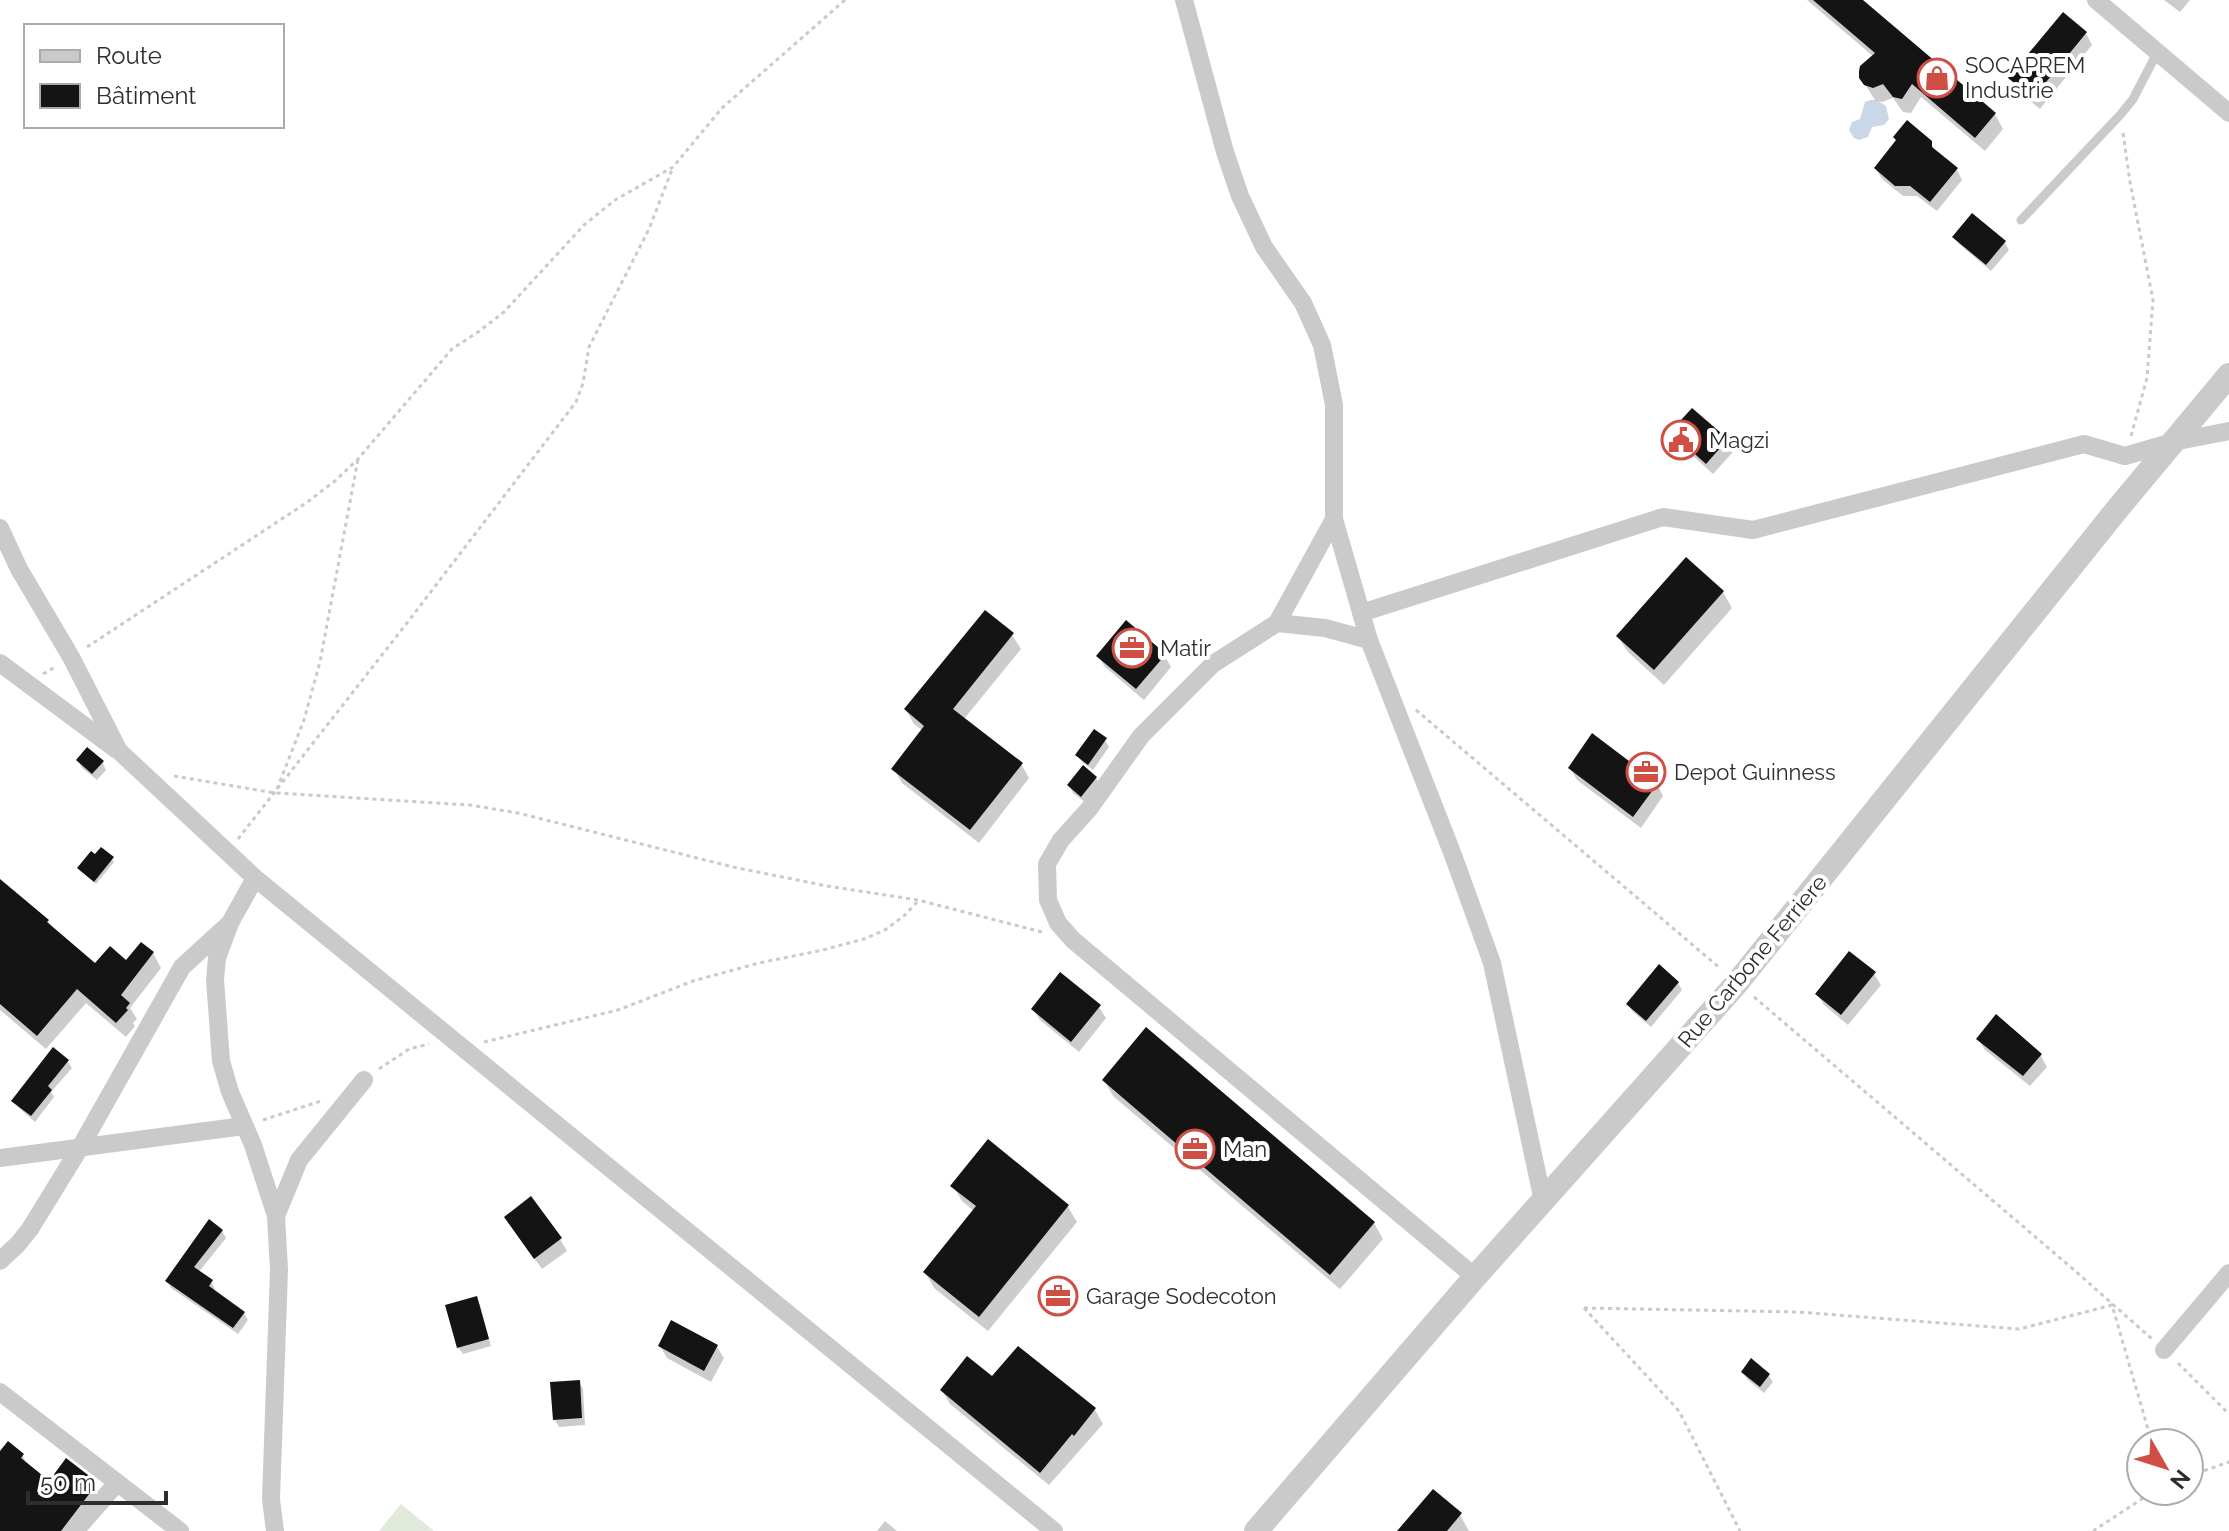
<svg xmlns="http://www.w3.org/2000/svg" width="2229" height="1531" viewBox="0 0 2229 1531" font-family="Raleway,sans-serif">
<rect width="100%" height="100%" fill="#fff"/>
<path fill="#e1e9dc" d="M401,1504L434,1531H379Z"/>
<path fill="#cad7e6" d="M1870,100H1877L1886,106L1889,119L1884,125L1872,127L1868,137L1859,140L1854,138L1849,130L1852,122L1860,119L1865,102Z"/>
<path fill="#0003" d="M1807,0H1860L1995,114L2003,129L1985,151L1921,97L1911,113L1903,112L1893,98L1882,102L1875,100L1861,78L1874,57Z
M2164,0H2190L2180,12Z
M2086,33L2092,45L2040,109L2017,90L2011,78Z
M1930,142L1937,154L1957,170L1962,180L1937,211L1917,196H1903L1882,179L1876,169Z
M1955,237L2005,243L2009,250L1991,271L1959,244Z
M1673,433L1727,441L1733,452L1713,474L1680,444Z
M1723,592L1732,608L1664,685L1628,652L1618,637Z
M1012,635L1021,649L964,719L1021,764L1029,778L979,843L902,783L894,769L923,731L914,724L906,710Z
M1164,655L1171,667L1144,700L1105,667L1098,656Z
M1105,740L1109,747L1093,770L1082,762L1078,755Z
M78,761L102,762L106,770L97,780L82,768Z
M1570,768L1657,784L1663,796L1641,828L1577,780Z
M1096,778L1100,785L1086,803L1073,793L1069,785Z
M112,859L114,862L96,884L79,869Z
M0,882L48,921L53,929L95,966L126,963L153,953L161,968L130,1008L137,1019L133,1023L135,1026L126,1037L86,1003L46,1049L0,1010Z
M1874,974L1881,985L1848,1025L1824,1005L1817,994Z
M1678,983L1682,990L1651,1027L1632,1011L1628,1004Z
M1099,1007L1106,1018L1079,1052L1040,1020L1033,1009Z
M1978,1039L2041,1056L2047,1067L2030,1086L1985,1050Z
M53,1050L68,1062L72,1068L51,1092L54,1097L35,1122L18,1107L14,1101Z
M1104,1080L1374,1223L1383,1239L1340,1289L1113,1096Z
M988,1142L1068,1207L1077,1222L988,1331L934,1288L925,1272L974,1211L962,1201L953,1186Z
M513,1229L560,1239L567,1251L542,1269Z
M222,1231L226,1238L198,1273L211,1282L215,1289L213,1291L244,1313L248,1320L238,1334L171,1288L167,1281Z
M476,1298L480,1305L491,1346L463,1354L458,1347Z
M660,1346L717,1347L724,1358L711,1382L667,1358Z
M1743,1372L1768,1375L1773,1382L1764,1393L1747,1379Z
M992,1379L1095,1410L1103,1424L1049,1485L950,1404L942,1390Z
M579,1382L583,1389L585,1425L559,1427L555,1420Z
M0,1454L22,1455L27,1464L47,1482L90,1479L96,1489L97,1498L72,1531H0Z
M1460,1515L1469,1531H1400Z
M885,1521L897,1531H877Z"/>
<path fill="#141414" d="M1813,0H1863L1996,113L1975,138L1912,84L1902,99L1893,97L1883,84L1873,88L1864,85L1859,78V71L1860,66L1875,53Z
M2063,12L2087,32L2033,98L2008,78Z
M1907,120L1932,141V147L1958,168L1930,202L1910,186H1895L1874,168L1896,140L1893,137Z
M1972,213L2006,241L1986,265L1952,237Z
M1692,408L1728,439L1706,464L1670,432Z
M1686,557L1724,591L1654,670L1616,636Z
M985,610L1014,633L953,709L1023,763L970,830L891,769L924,726L904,709Z
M1126,620L1166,654L1136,689L1096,656Z
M1094,729L1107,738L1088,765L1075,755Z
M1592,733L1658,783L1633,817L1568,768Z
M87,747L104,761L92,774L76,760Z
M1083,765L1097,777L1081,797L1067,785Z
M101,847L114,857L94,882L77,868L91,851L95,854Z
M0,879L49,920L47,922L95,963L110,946L126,960L141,942L154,952L121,995L130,1003L126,1008L128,1010L116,1023L77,989L37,1036L0,1004Z
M1849,951L1876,972L1841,1015L1815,994Z
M1659,964L1679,982L1646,1021L1626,1004Z
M1060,972L1101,1005L1071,1042L1031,1009Z
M1996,1014L2042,1054L2023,1076L1976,1039Z
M1146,1027L1375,1222L1330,1275L1102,1080Z
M53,1047L69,1060L48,1086L52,1090L31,1116L11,1101Z
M988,1139L1069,1205L979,1317L923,1272L976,1206L950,1186Z
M531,1196L562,1238L534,1259L504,1217Z
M209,1219L223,1230L194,1267L213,1280L209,1286L245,1312L233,1328L165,1281Z
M477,1296L489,1339L457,1348L445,1305Z
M671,1320L718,1345L704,1371L658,1346Z
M1018,1346L1096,1408L1074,1436L1072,1434L1040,1473L940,1390L967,1356L992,1376Z
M1751,1358L1770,1374L1760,1387L1741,1372Z
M580,1380L582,1418L553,1420L550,1382Z
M8,1441L24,1454L21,1458L47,1479L50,1476L52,1477L66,1458L92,1478L93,1489L61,1531H0V1451Z
M1433,1489L1462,1513L1447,1531H1397Z"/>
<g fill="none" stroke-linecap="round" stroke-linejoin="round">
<path stroke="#cacaca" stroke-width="3" stroke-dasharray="4 4" stroke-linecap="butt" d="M2123,133L2130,182L2153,300L2147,378L2131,436
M87,647L306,503L335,481L358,459L452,349L478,332L504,312L584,225L615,200L673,167L722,108L845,0
M43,674L57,666
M1416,710L1721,969
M174,776L275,793L470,805L518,813L733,867L827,886L918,900L1042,932
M277,789L304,720L320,662L358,459
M238,839L407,623L576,402L583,383L589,347L649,229L673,167
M1754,997L2073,1269L2152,1339
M484,1042L618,1010L693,981L759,963L823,950L864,939L885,930L905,915L917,902
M379,1069L409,1049L429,1044
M263,1120L324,1100
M1584,1308L1798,1312L2019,1329L2112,1305L2152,1443
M1584,1308L1679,1411L1740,1531
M2178,1363L2229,1414
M2189,1476L2229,1462
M2093,1531L2154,1491"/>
<path stroke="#cacaca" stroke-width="9" d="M2021,220L2121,114L2133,99L2157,53"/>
<path stroke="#cacaca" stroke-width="18" d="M1184,0L1225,152L1240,196L1264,247L1303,303L1322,345L1334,405V519L1369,640L1453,855L1492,963L1543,1201
M2096,0L2229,113
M1334,519L1277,623L1213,664L1141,736L1089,809L1061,840L1047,864L1048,900L1058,923L1073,940L1475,1277
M0,528L19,569L71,657L119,751L255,878L1054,1531
M1361,613L1663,517L1753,530L2084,444L2125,456L2173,442L2229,431
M1277,623L1325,628L1369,640
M0,663L117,750
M255,878L230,923L217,958L215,980L221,1061L230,1092L253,1145L276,1216L279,1270L271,1499L275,1531
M0,1158L244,1126
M276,1216L299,1160L364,1080
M0,1261L18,1244L30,1229L81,1146L182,967L228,925
M2164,1350L2229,1273
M0,1392L180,1531
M75,1531L117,1483"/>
<path stroke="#cacaca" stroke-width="24" d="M1256,1531L1475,1277L1737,983L2119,507L2229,375"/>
</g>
<defs>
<g id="shop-ring" transform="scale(2)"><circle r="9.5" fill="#fff" stroke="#cf4f44" stroke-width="1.5"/><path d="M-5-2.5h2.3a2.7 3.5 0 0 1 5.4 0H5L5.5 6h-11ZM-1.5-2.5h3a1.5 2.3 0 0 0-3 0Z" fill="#cf4f44"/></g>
<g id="civic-ring" transform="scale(2)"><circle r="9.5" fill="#fff" stroke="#cf4f44" stroke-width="1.5"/><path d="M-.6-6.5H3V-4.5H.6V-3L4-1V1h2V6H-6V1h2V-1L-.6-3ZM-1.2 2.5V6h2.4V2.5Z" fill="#cf4f44"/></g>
<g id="office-ring" transform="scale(2)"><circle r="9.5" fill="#fff" stroke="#cf4f44" stroke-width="1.5"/><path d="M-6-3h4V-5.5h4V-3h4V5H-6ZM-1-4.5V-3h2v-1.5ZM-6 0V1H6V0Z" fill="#cf4f44"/></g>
</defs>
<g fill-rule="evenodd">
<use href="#shop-ring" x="1937" y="78"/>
<use href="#civic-ring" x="1681" y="440"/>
<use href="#office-ring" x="1132" y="648"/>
<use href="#office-ring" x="1646" y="772"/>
<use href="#office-ring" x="1195" y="1149"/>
<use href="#office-ring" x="1058" y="1296"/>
</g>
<g text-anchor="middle" stroke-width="8" stroke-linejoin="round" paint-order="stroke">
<g font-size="22" fill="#2d2d2d" stroke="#fff" text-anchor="start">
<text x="1965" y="73">SOCAPREM<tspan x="1965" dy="25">Industrie</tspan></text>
<text x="1709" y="448">Magzi</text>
<text x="1160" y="656">Matir</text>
<text x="1674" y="780">Depot Guinness</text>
<text x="1223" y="1157">Man</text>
<text x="1086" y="1304">Garage Sodecoton</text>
</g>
<g font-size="22" fill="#2d2d2d" stroke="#fff">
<text transform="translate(1752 961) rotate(-50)" y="8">Rue Carbone Ferriere</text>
</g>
</g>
<rect x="24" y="24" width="260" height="104" fill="#ffffff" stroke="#ababab" stroke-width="2"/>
<rect x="40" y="50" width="40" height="12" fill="#cacaca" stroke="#ababab" stroke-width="2"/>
<text x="96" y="64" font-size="24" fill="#2d2d2d">Route</text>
<rect x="40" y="84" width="40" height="24" fill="#141414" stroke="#ababab" stroke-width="2"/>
<text x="96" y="104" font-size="24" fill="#2d2d2d">Bâtiment</text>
<g transform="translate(2165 1467) rotate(129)"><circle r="38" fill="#ffffff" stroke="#ababab" stroke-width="2"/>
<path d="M0-6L14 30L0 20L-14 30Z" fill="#cf4f44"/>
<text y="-12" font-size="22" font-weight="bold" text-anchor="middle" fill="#2d2d2d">N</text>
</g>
<path d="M28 1491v12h138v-12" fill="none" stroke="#2d2d2d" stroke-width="4"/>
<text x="40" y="1491" font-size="24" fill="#2d2d2d" stroke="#ffffff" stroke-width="6" paint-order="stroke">50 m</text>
</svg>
